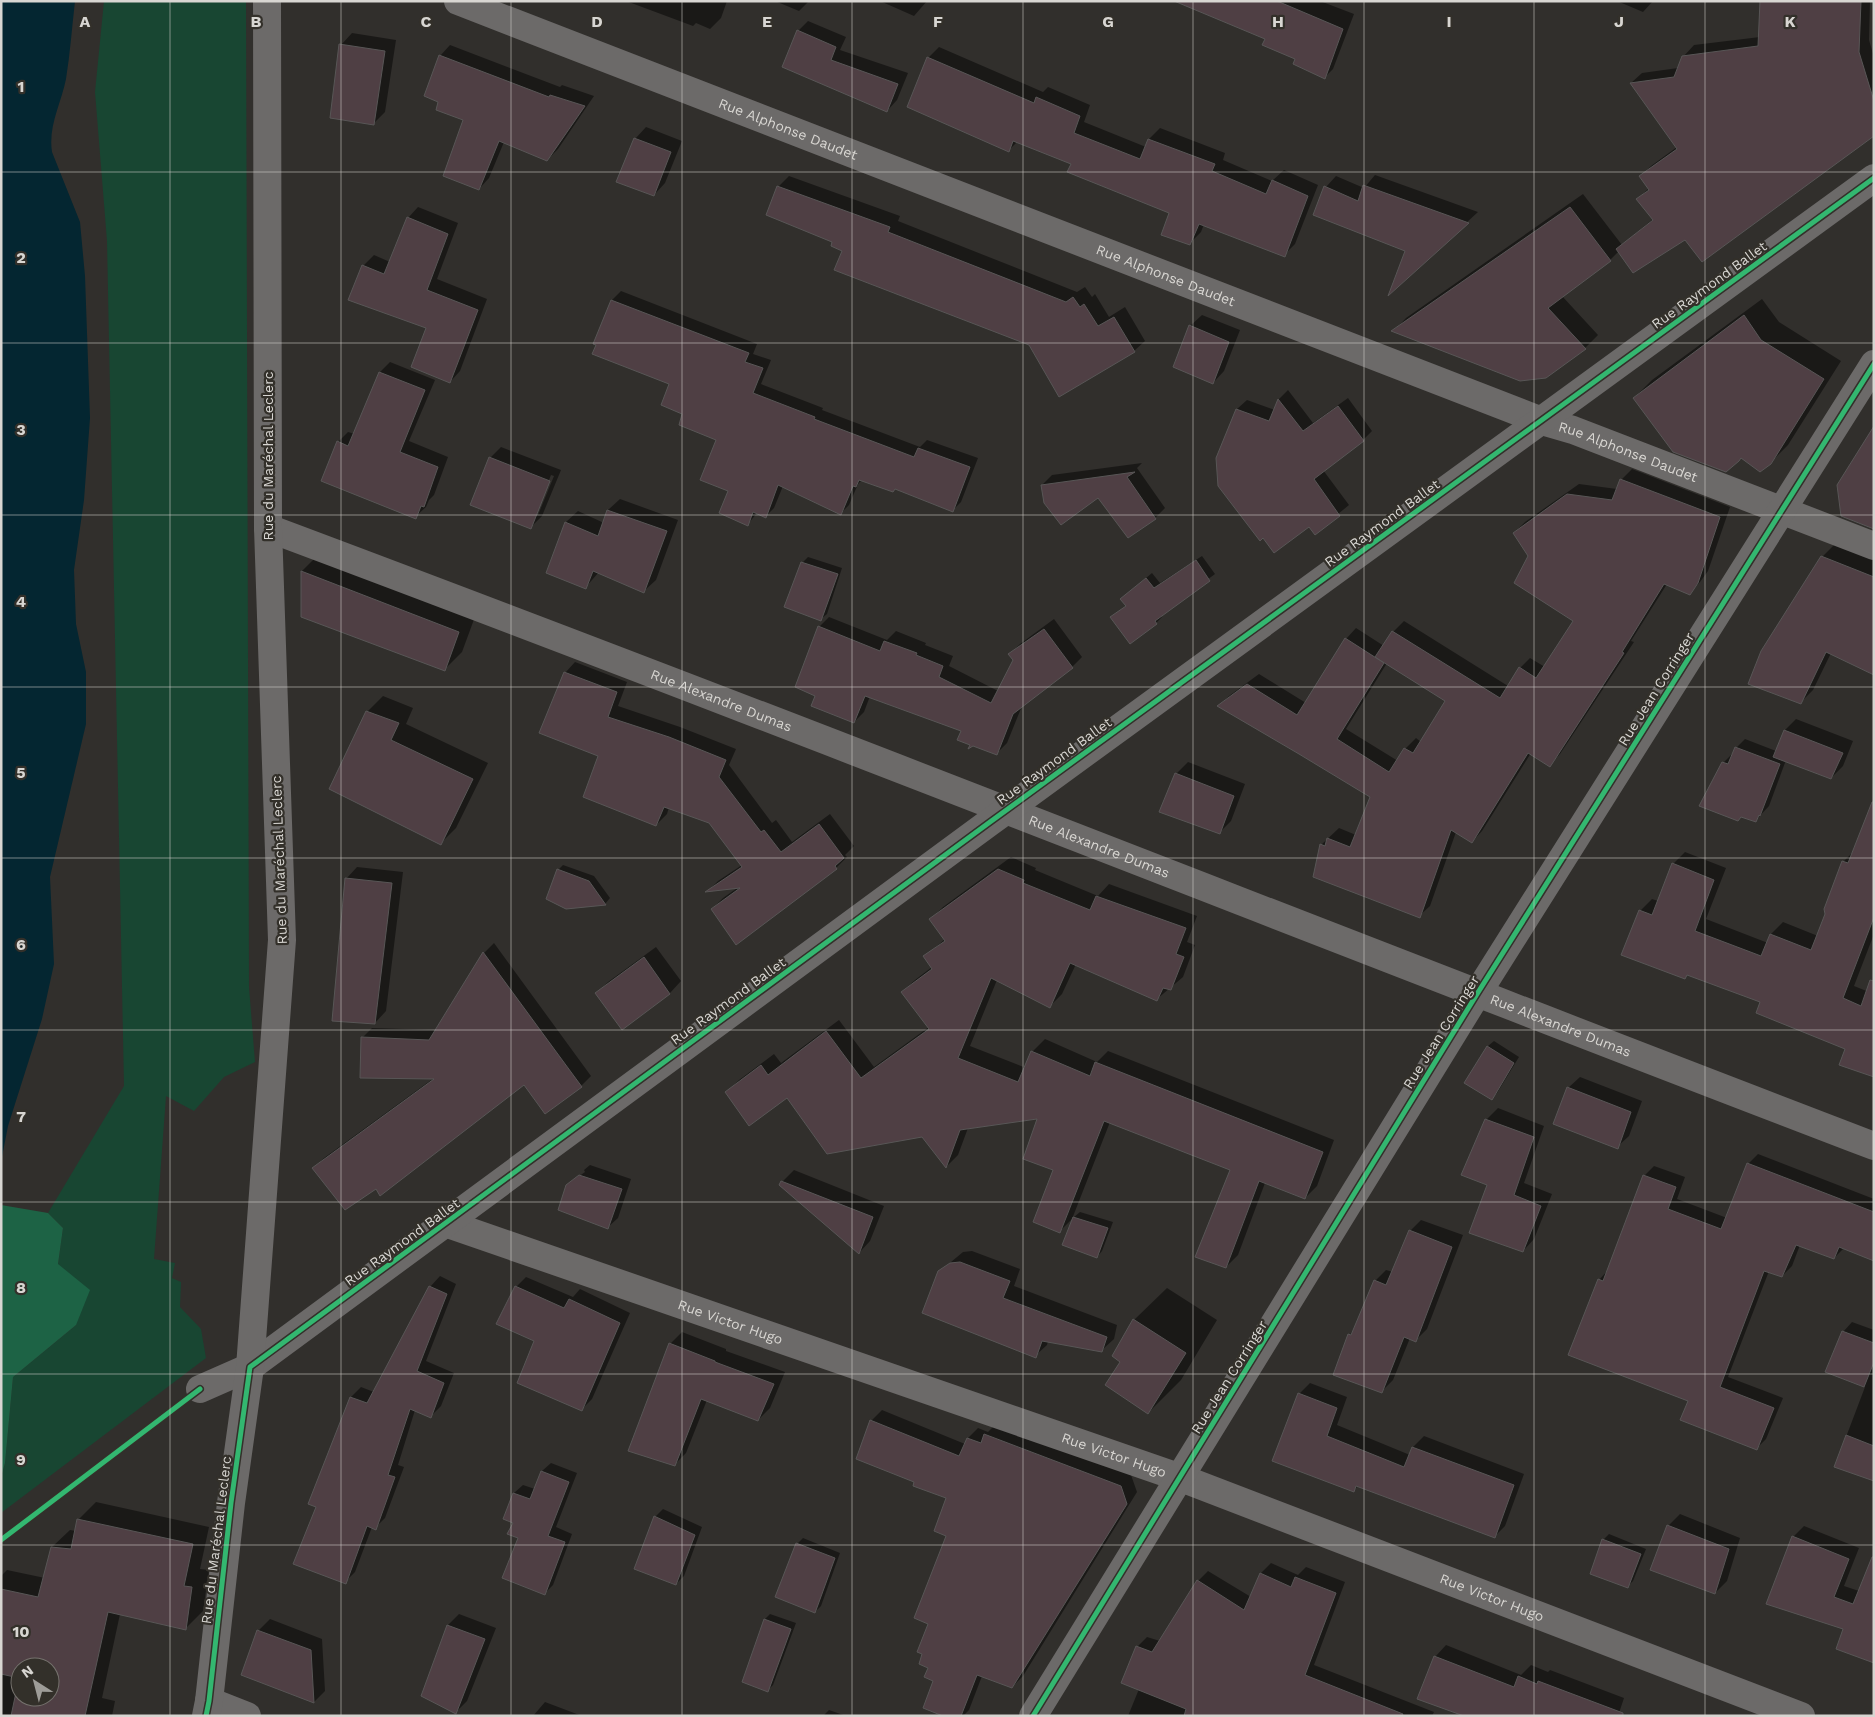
<svg xmlns="http://www.w3.org/2000/svg" width="1875" height="1717" viewBox="0 0 1875 1717" font-family="'Work Sans',sans-serif">
<rect width="100%" height="100%" fill="#312f2c"/>
<path fill="#184632" d="M104,1H246L249,987L255,1062L224,1077L194,1111L166,1096L154,1259L175,1263L172,1278L181,1282L180,1307L201,1329L206,1358L1,1513V1477L5,1463L13,1377L76,1325L58,1264L63,1228L48,1213L124,1086L107,241L95,92Z"/>
<path fill="#1d6345" d="M1,1205L48,1213L63,1228L58,1264L90,1290L76,1325L13,1377L5,1463L1,1477Z"/>
<path fill="#042631" d="M1,1H75C72,27 70,54 66,79C61,104 48,126 52,152L80,222L85,276L90,418L84,500L74,570L76,624L86,672V724L50,877L54,964L42,1019L8,1126L1,1162Z"/>
<path fill="#0007" fill-rule="evenodd" d="M626,1H727L721,18L710,29L696,23L693,26Z
M775,1H809L799,11Z
M880,1H927L914,16Z
M1174,1H1320L1354,14L1333,69L1324,78L1266,39Z
M1617,1H1653L1643,12Z
M1761,1H1870L1869,40L1874,57V135L1685,238L1619,251L1610,260L1562,296L1598,335L1585,348L1394,331L1406,318L1583,194L1622,245L1653,219L1638,199L1649,188L1640,177L1651,166L1677,147L1631,83L1642,73L1678,68L1683,57L1694,45L1760,37Z
M808,21L846,37L840,50L908,73L897,100L887,111L798,31Z
M352,33L396,40L385,112L373,124L341,45Z
M450,45L560,87L562,85L594,96L558,149L547,160L504,142L489,178L479,189L464,119L440,56Z
M939,47L1043,92L1048,87L1090,105L1084,122L1146,147L1149,139L1160,128L1225,153L1223,160L1272,181L1284,170L1318,185L1295,244L1284,255L1204,224L1201,232L1190,243L1171,212L1072,163L1017,142L1008,151L928,58Z
M646,127L682,141L665,183L654,195L635,139Z
M1375,175L1478,212L1391,292L1406,251L1326,187L1336,176L1364,188Z
M789,176L900,216L898,221L1077,292L1085,287L1092,297L1095,294L1109,317L1125,307L1145,341L1134,351L1030,344L843,250L778,187Z
M418,207L458,223L437,279L487,299L460,371L450,382L428,327L363,266L374,255L390,262L408,218Z
M621,291L757,344L753,354L771,360L761,384L823,408L822,410L920,447L927,440L978,458L961,502L952,511L896,488L893,491L862,480L858,484L849,505L840,514L783,486L774,508L765,517L757,513L748,524L729,491L717,439L684,414L671,383L612,300Z
M1762,299L1779,322L1841,361L1788,445L1770,463L1742,457L1634,398L1652,380Z
M1202,315L1240,330L1224,371L1213,383L1190,326Z
M390,362L435,380L409,441L448,457L434,495L429,500L426,507L415,517L338,442L348,432L355,434L380,372Z
M1288,390L1313,423L1348,398L1372,431L1363,440L1323,470L1349,505L1315,533L1309,526L1218,458L1237,409L1247,400L1275,410L1279,399Z
M501,447L561,470L542,516L531,527L490,458ZM551,475L554,476L538,515H535Z
M1142,463L1137,468L1165,508L1155,518L1099,496L1042,485L1052,475Z
M1632,469L1730,507L1708,571L1700,582L1690,593L1667,584L1631,641L1634,642L1560,754L1549,765L1531,753L1482,831L1472,842L1456,832L1430,906L1419,916L1321,845L1339,828L1356,835L1372,797L1219,706L1229,696L1259,674L1306,703L1346,639L1356,628L1384,646L1393,632L1404,621L1508,686L1520,668L1530,658L1545,667L1575,621L1514,533L1525,522L1579,484L1617,489L1621,480ZM1387,663L1447,701L1421,742L1416,738L1405,749L1398,761L1346,729Z
M620,499L678,520L656,580L644,591L599,572L585,588L547,572L566,522L578,511L604,523L608,510Z
M1835,544L1874,559V674L1831,653L1813,690L1800,703L1822,557Z
M319,554L476,614L462,652L445,669L302,616V571Z
M1202,556L1215,574L1160,615L1162,617L1156,623L1130,642L1112,617L1127,605L1121,599L1152,573L1160,583Z
M808,557L842,568L827,614L821,619L786,606L803,562Z
M829,617L887,640L896,631L926,643L925,645L953,656L949,666L998,691L1014,660L1010,654L1020,644L1054,619L1082,657L1072,667L1022,706L1007,743L997,753L963,730L870,696L864,712L854,722L816,695L819,627Z
M575,662L627,682L618,706L680,727L736,749L729,765L772,823L776,820L792,842L830,814L854,846L845,855L847,857L836,868L737,943L712,909L723,898L740,886L709,890L718,881L742,865L710,822L669,807L667,814L656,825L600,755L565,673Z
M383,696L413,708L406,724L488,763L456,828L440,844L367,712Z
M1796,719L1853,741L1843,766L1831,778L1786,760L1769,806L1755,821L1723,763L1732,754H1734L1736,748L1745,739L1776,751L1785,730Z
M1188,762L1245,784L1231,821L1220,832L1176,774Z
M1874,801V934L1854,986L1874,994L1846,1048L1762,1002L1688,974L1685,977L1640,911L1652,899L1658,901L1673,864L1685,852L1726,868L1706,919L1768,943L1771,934L1783,922L1818,936L1843,862L1854,851Z
M1011,857L1036,868L1035,870L1098,896L1109,884L1197,916L1187,942L1195,945L1183,977L1157,999L1076,964L1062,994L1050,1006L997,980L970,1046L1026,1068L1032,1052L1045,1039L1097,1062L1108,1051L1334,1140L1317,1186L1305,1198L1265,1183L1238,1255L1226,1267L1232,1169L1110,1122L1072,1219L1060,1231L1055,1170L1038,1118L968,1128L958,1155L946,1167L923,1136L787,1096L727,1092L739,1080L774,1054L781,1063L839,1020L874,1067L929,1027L902,992L915,980L932,967L925,957L945,939L931,919L943,907Z
M563,865L594,876L610,898L605,904L567,908L558,870Z
M357,867L403,872L386,1011L375,1023L346,879Z
M494,943L591,1076L581,1086L524,1084L376,1187L314,1168L324,1158L434,1078L362,1038L372,1028L436,1030L484,953Z
M656,947L681,981L670,993L622,1028L597,993L608,982Z
M1494,1041L1519,1057L1497,1093L1491,1099L1466,1083L1488,1046Z
M1580,1077L1642,1101L1629,1136L1617,1147L1568,1088Z
M1498,1108L1544,1126L1524,1183L1552,1194L1534,1239L1523,1251L1489,1184L1486,1120Z
M1758,1154L1874,1199V1259L1844,1248L1834,1258L1800,1245L1792,1266L1782,1276L1769,1271L1728,1377L1783,1398L1766,1439L1757,1448L1689,1400L1599,1280L1608,1270L1644,1176L1654,1166L1685,1177L1677,1199L1727,1218L1748,1164Z
M590,1165L631,1179L618,1218L607,1228L567,1185L585,1172L584,1170Z
M794,1170L884,1206L870,1241L859,1253L782,1182Z
M1080,1212L1113,1222L1102,1251L1097,1257L1064,1244L1074,1217Z
M1421,1220L1463,1235L1427,1329L1416,1340L1410,1338L1393,1380L1382,1391L1349,1335L1355,1330L1375,1281L1386,1270L1393,1272L1410,1231Z
M972,1251L1020,1269L1014,1286L1117,1325L1114,1339L1102,1350L1048,1341L1047,1345L1035,1356L939,1272L963,1252Z
M440,1276L456,1284L426,1361L454,1373L441,1406L431,1416L415,1410L398,1465L404,1467L385,1518L375,1528L372,1527L355,1572L345,1582L318,1506L310,1503L351,1397L361,1387L374,1392L430,1287Z
M526,1277L573,1297L580,1289L630,1313L592,1399L582,1409L535,1340L516,1287Z
M1167,1288L1217,1320L1181,1380L1148,1413L1134,1320Z
M1852,1322L1874,1330V1480L1835,1466L1865,1387L1827,1372L1843,1332Z
M682,1332L726,1349V1351L785,1372L770,1408L758,1420L707,1400L686,1453L675,1464L670,1344Z
M1310,1383L1347,1397L1337,1425L1410,1455L1413,1447L1424,1436L1524,1474L1505,1526L1494,1537L1358,1486L1354,1490L1299,1394Z
M882,1410L965,1444L968,1438L978,1428L988,1432L996,1424L1131,1475L1137,1492L1023,1676L1012,1687L982,1676L969,1710L963,1716H947L930,1668V1623L947,1535L948,1497L916,1481L871,1421Z
M551,1463L577,1473L556,1527L572,1534L553,1585L544,1594L520,1537L515,1522L505,1518L514,1493L523,1485L535,1489L542,1471Z
M96,1502L209,1527L200,1569L209,1570L203,1611L185,1629L120,1614L102,1698L115,1701L112,1716H1V1576L7,1570L45,1578L52,1547L70,1530L76,1531L78,1520ZM20,1667H50V1697H20Z
M663,1509L702,1527L684,1576L676,1584L655,1517Z
M1680,1514L1740,1538L1727,1581L1715,1593L1668,1526Z
M1804,1526L1859,1548L1844,1586L1874,1596L1845,1629L1793,1537Z
M1609,1534L1646,1549L1633,1581L1628,1586L1603,1540Z
M803,1538L840,1553L821,1606L815,1612L797,1544Z
M1271,1563L1298,1575L1306,1567L1345,1582L1314,1665L1434,1712L1432,1716H1128L1139,1689L1137,1647L1147,1637L1160,1641L1198,1581L1208,1571L1251,1597L1261,1573Z
M459,1614L496,1628L467,1701L456,1712L423,1696L448,1625Z
M770,1614L796,1623L773,1685L768,1690L743,1681L765,1619Z
M270,1619L322,1639L325,1691L314,1702L258,1631Z
M1446,1645L1521,1675L1531,1665L1548,1672L1550,1670L1624,1698L1618,1716H1489L1435,1657Z
M545,1702L582,1716H533Z
M829,1710L846,1716H823Z"/>
<path fill="#4f3f44" stroke="#585656" fill-rule="evenodd" d="M1174,1H1277L1343,29L1325,79L1293,64L1295,59L1262,45L1265,39Z
M1760,1H1861L1859,52L1874,101V136L1702,262L1685,240L1633,273L1616,249L1653,220L1636,199L1649,190L1639,176L1677,149L1630,83L1674,77L1682,56L1758,46Z
M797,30L836,47L831,60L898,84L887,112L782,67Z
M339,44L385,51L374,125L330,118Z
M439,55L549,97L550,95L585,106L547,161L499,141L479,190L443,176L463,120L436,110L438,102L424,96Z
M927,57L1034,103L1036,97L1080,116L1074,133L1140,159L1148,139L1215,164L1212,171L1266,194L1272,180L1308,196L1285,257L1199,224L1190,245L1161,235L1169,213L1067,172L1071,164L1013,141L1009,152L907,107Z
M634,138L671,152L654,196L616,182Z
M1363,185L1469,223L1388,296L1405,251L1313,215L1324,186L1358,201Z
M777,186L890,227L888,232L1066,302L1073,297L1080,307L1084,304L1098,326L1114,317L1135,352L1059,397L1029,345L834,270L842,251L831,246L832,242L766,215Z
M1570,207L1611,261L1548,308L1586,349L1546,378L1520,381L1391,331Z
M407,217L448,234L427,290L478,310L450,383L411,367L426,328L348,300L362,265L384,274Z
M611,300L749,353L745,362L763,368L753,393L815,417L814,419L914,457L918,448L970,467L953,512L895,489L893,492L859,480L856,487L853,486L841,515L778,485L766,518L753,512L748,526L719,513L728,491L700,480L716,440L679,425L682,414L661,405L669,384L592,354L596,345L593,344Z
M1744,315L1761,340L1824,379L1771,464L1760,472L1741,458L1739,461L1726,472L1673,452L1633,398Z
M1189,325L1229,342L1213,384L1173,367Z
M379,372L425,390L400,452L438,467L424,507L421,506L416,519L321,481L337,441L348,446Z
M1278,399L1303,431L1338,406L1364,441L1314,479L1340,516L1315,535L1309,527L1274,553L1263,538L1260,541L1218,486L1216,458L1236,409L1269,421Z
M1874,426V529L1841,516L1837,485Z
M489,457L550,481L531,529L470,505Z
M1135,472L1127,477L1156,519L1128,538L1098,498L1061,525L1044,503L1041,485Z
M1620,479L1720,517L1698,583L1690,595L1664,584L1622,652L1624,653L1550,767L1528,753L1472,843L1451,830L1420,918L1313,877L1320,844L1325,846L1327,838L1350,847L1370,797L1299,754L1217,706L1247,684L1297,715L1345,638L1384,663L1337,739L1389,772L1404,748L1413,753L1445,701L1375,657L1392,631L1500,698L1519,667L1536,678L1573,621L1514,583L1528,556L1513,533L1567,494L1612,500Z
M607,510L667,531L644,593L593,571L586,589L546,573L565,522L598,536Z
M1821,556L1874,577V675L1826,652L1801,704L1748,684L1761,651Z
M1196,560L1210,581L1155,621L1157,624L1130,644L1110,617L1126,606L1120,599L1146,578L1154,588Z
M801,562L838,574L821,621L784,607Z
M301,571L459,632L445,671L301,617Z
M818,626L880,651L884,641L917,653L916,655L943,666L939,677L991,703L1013,660L1008,654L1044,629L1073,668L1013,714L997,755L973,746L968,749L970,745L957,740L961,731L865,696L854,723L811,706L815,696L795,687Z
M564,672L617,692L608,717L669,737L726,760L719,777L761,832L764,830L781,852L819,824L844,858L835,866L837,869L736,945L711,909L740,888L705,892L742,867L709,823L664,807L656,826L583,797L598,756L539,733Z
M366,711L399,723L391,740L473,779L441,845L329,789Z
M1784,730L1843,753L1831,779L1773,757Z
M1735,747L1780,764L1760,816L1759,815L1756,822L1741,817L1738,821L1699,806L1722,762L1728,764Z
M1175,773L1234,796L1220,834L1159,812Z
M1872,802H1874V917L1843,998L1861,1006L1870,980L1874,981V1077L1839,1065L1845,1049L1756,1013L1760,1002L1687,975L1685,979L1621,955L1639,910L1652,915L1672,863L1714,880L1695,931L1761,956L1770,934L1811,950L1825,914L1824,909L1842,861L1848,863Z
M557,869L589,881L606,905L566,909L546,899Z
M998,869L1024,880L1023,883L1090,910L1096,896L1186,928L1176,954L1184,957L1171,990L1163,988L1157,1001L1070,963L1050,1008L991,978L958,1058L1018,1082L1031,1051L1090,1076L1095,1062L1323,1152L1305,1199L1259,1181L1226,1268L1195,1257L1230,1170L1104,1121L1060,1233L1033,1222L1053,1170L1023,1159L1037,1119L960,1130L946,1168L922,1137L827,1154L787,1098L749,1126L725,1092L761,1065L768,1075L826,1031L861,1078L929,1029L901,992L932,969L923,956L945,941L929,919Z
M345,878L392,883L375,1024L332,1021Z
M483,952L582,1087L545,1114L524,1085L380,1196L376,1189L345,1210L312,1168L434,1079L360,1078L361,1037L429,1040Z
M644,957L670,994L622,1030L595,993Z
M1487,1046L1514,1063L1492,1100L1464,1083Z
M1567,1087L1631,1112L1618,1149L1553,1124Z
M1485,1119L1534,1137L1514,1195L1541,1206L1523,1252L1469,1233L1487,1185L1461,1175Z
M1747,1163L1874,1212V1261L1839,1247L1834,1259L1796,1245L1782,1277L1764,1271L1720,1387L1774,1408L1757,1450L1680,1420L1688,1401L1568,1355L1598,1279L1603,1281L1643,1175L1676,1187L1668,1209L1721,1229Z
M579,1175L622,1189L608,1229L558,1210L566,1185Z
M781,1181L873,1217L859,1254L779,1185Z
M1073,1217L1108,1228L1097,1258L1062,1245Z
M1409,1230L1452,1247L1416,1342L1404,1337L1382,1393L1333,1375L1348,1334L1351,1335L1374,1280L1386,1285Z
M960,1262L1010,1281L1003,1298L1107,1337L1102,1352L1042,1341L1036,1358L922,1313L938,1271L950,1263Z
M429,1286L447,1294L417,1371L444,1383L431,1418L410,1409L388,1475L395,1477L376,1530L367,1526L346,1584L293,1564L316,1507L308,1504L350,1397L367,1403Z
M515,1286L564,1308L569,1299L620,1323L582,1411L517,1383L534,1341L496,1324Z
M1133,1319L1186,1353L1148,1414L1105,1385L1120,1362L1112,1356Z
M1842,1331L1874,1343V1362L1864,1387L1825,1372Z
M669,1343L715,1361V1362L774,1384L758,1421L701,1399L675,1466L628,1451Z
M1298,1393L1337,1408L1327,1436L1404,1467L1412,1447L1514,1485L1495,1538L1356,1486L1354,1492L1272,1461Z
M870,1420L959,1456L967,1438L981,1443L984,1434L1121,1486L1127,1504L1012,1688L977,1675L961,1716H943L923,1708L933,1681L924,1677L928,1668L919,1664L922,1654L917,1652L928,1624L914,1618L946,1536L934,1531L946,1498L913,1486L914,1482L856,1459Z
M1846,1435L1874,1446V1481L1834,1467Z
M541,1471L569,1482L548,1536L565,1542L545,1595L502,1578L518,1538L507,1534L513,1523L503,1519L513,1493L530,1499Z
M654,1516L695,1535L676,1585L634,1569Z
M77,1519L193,1544L184,1586L192,1587L186,1630L108,1612L85,1716H11L19,1678L1,1674V1589L38,1597L51,1547L71,1549ZM20,1667H50V1697H20Z
M1667,1525L1729,1549L1715,1594L1650,1570Z
M1792,1536L1849,1559L1834,1597L1853,1604L1872,1557H1874V1663L1836,1649L1843,1629L1766,1604Z
M1602,1539L1641,1554L1628,1588L1590,1574Z
M796,1543L835,1558L815,1613L775,1597Z
M1260,1573L1291,1587L1295,1577L1336,1593L1305,1675L1403,1714L1402,1716H1184L1186,1709L1121,1683L1136,1646L1152,1652L1197,1580L1244,1610Z
M764,1619L791,1629L768,1692L742,1682Z
M447,1625L485,1639L456,1714L421,1696Z
M257,1630L311,1650L314,1703L241,1675Z
M1434,1656L1514,1687L1518,1676L1537,1684L1538,1681L1623,1713V1716H1464L1417,1699Z"/>
<g fill="none" stroke-linecap="round" stroke-linejoin="round">
<g stroke="#6c6a69" stroke-width="28">
<path id="s1" d="M458,1L1542,421L1573,430L1874,546"/>
<path id="s2" d="M268,528C805,729 1338,941 1874,1146"/>
<path id="s3" d="M445,1223L1181,1478L1801,1716"/>
<path d="M200,1389L250,1367L990,822L1874,178"/>
<path d="M209,1701L247,1716"/>
<path d="M206,1716L209,1701L231,1503L250,1367L282,940L268,528L267,1"/>
<path d="M1033,1716L1477,994L1874,364"/>
</g>
<g stroke="#33302a" stroke-width="8">
<path id="cycleway" d="M1,1540L200,1389
M206,1716L209,1701L231,1503L250,1367L990,822L1874,178
M1033,1716L1477,994L1874,364"/>
</g>
<use href="#cycleway" stroke="#33b770" stroke-width="5"/>
</g>
<path fill="none" stroke="#d8d6d2" stroke-width="1" stroke-opacity="0.55" d="M170,1V1716M341,1V1716M511,1V1716M682,1V1716M852,1V1716M1023,1V1716M1193,1V1716M1364,1V1716M1534,1V1716M1705,1V1716M1,172H1874M1,343H1874M1,515H1874M1,687H1874M1,858H1874M1,1030H1874M1,1202H1874M1,1374H1874M1,1545H1874"/>
<g text-anchor="middle" stroke-width="4.5" stroke-linejoin="round" paint-order="stroke">
<g font-size="14" fill="#d8d6d2" stroke="#33302a">
<text dy="5" stroke="none"><textPath href="#s1" startOffset="354">Rue Alphonse Daudet</textPath></text>
<text dy="5" stroke="none"><textPath href="#s1" startOffset="759">Rue Alphonse Daudet</textPath></text>
<text transform="translate(1709 285) rotate(-36)" y="5">Rue Raymond Ballet</text>
<text dy="5" stroke="none"><textPath href="#s1" startOffset="1254">Rue Alphonse Daudet</textPath></text>
<text transform="translate(268 456) rotate(-90)" y="5">Rue du Maréchal Leclerc</text>
<text transform="translate(1382 523) rotate(-36)" y="5">Rue Raymond Ballet</text>
<text transform="translate(1656 689) rotate(-58)" y="5">Rue Jean Corringer</text>
<text dy="5" stroke="none"><textPath href="#s2" startOffset="485">Rue Alexandre Dumas</textPath></text>
<text transform="translate(1054 761) rotate(-36)" y="5">Rue Raymond Ballet</text>
<text dy="5" stroke="none"><textPath href="#s2" startOffset="890">Rue Alexandre Dumas</textPath></text>
<text transform="translate(279 860) rotate(-92)" y="5">Rue du Maréchal Leclerc</text>
<text transform="translate(728 1001) rotate(-36)" y="5">Rue Raymond Ballet</text>
<text dy="5" stroke="none"><textPath href="#s2" startOffset="1385">Rue Alexandre Dumas</textPath></text>
<text transform="translate(1441 1032) rotate(-58)" y="5">Rue Jean Corringer</text>
<text transform="translate(402 1242) rotate(-36)" y="5">Rue Raymond Ballet</text>
<text dy="5" stroke="none"><textPath href="#s3" startOffset="302">Rue Victor Hugo</textPath></text>
<text transform="translate(1229 1377) rotate(-58)" y="5">Rue Jean Corringer</text>
<text dy="5" stroke="none"><textPath href="#s3" startOffset="708">Rue Victor Hugo</textPath></text>
<text transform="translate(216 1540) rotate(-83)" y="5">Rue du Maréchal Leclerc</text>
<text dy="5" stroke="none"><textPath href="#s3" startOffset="1112">Rue Victor Hugo</textPath></text>
</g>
</g>
<g font-size="16" text-anchor="middle" font-weight="bold" fill="#d8d6d2" stroke="#33302a" stroke-width="4.5" stroke-linejoin="round" paint-order="stroke">
<text x="85" y="27">A</text>
<text x="256" y="27">B</text>
<text x="426" y="27">C</text>
<text x="597" y="27">D</text>
<text x="767" y="27">E</text>
<text x="938" y="27">F</text>
<text x="1108" y="27">G</text>
<text x="1278" y="27">H</text>
<text x="1449" y="27">I</text>
<text x="1619" y="27">J</text>
<text x="1790" y="27">K</text>
<text x="21" y="92">1</text>
<text x="21" y="263">2</text>
<text x="21" y="435">3</text>
<text x="21" y="607">4</text>
<text x="21" y="778">5</text>
<text x="21" y="950">6</text>
<text x="21" y="1122">7</text>
<text x="21" y="1293">8</text>
<text x="21" y="1465">9</text>
<text x="21" y="1637">10</text>
</g>
<rect width="1875" height="1717" fill="none" stroke="#d8d6d2" stroke-width="5"/>
<g transform="translate(35 1682) rotate(324)"><circle r="24" fill="#33302a" stroke="#75726d"/>
<path d="M0-4L9 19L0 12L-9 19Z" fill="#9e9c98"/>
<text y="-8" font-size="14" font-weight="bold" text-anchor="middle" fill="#d8d6d2">N</text>
</g>
</svg>
